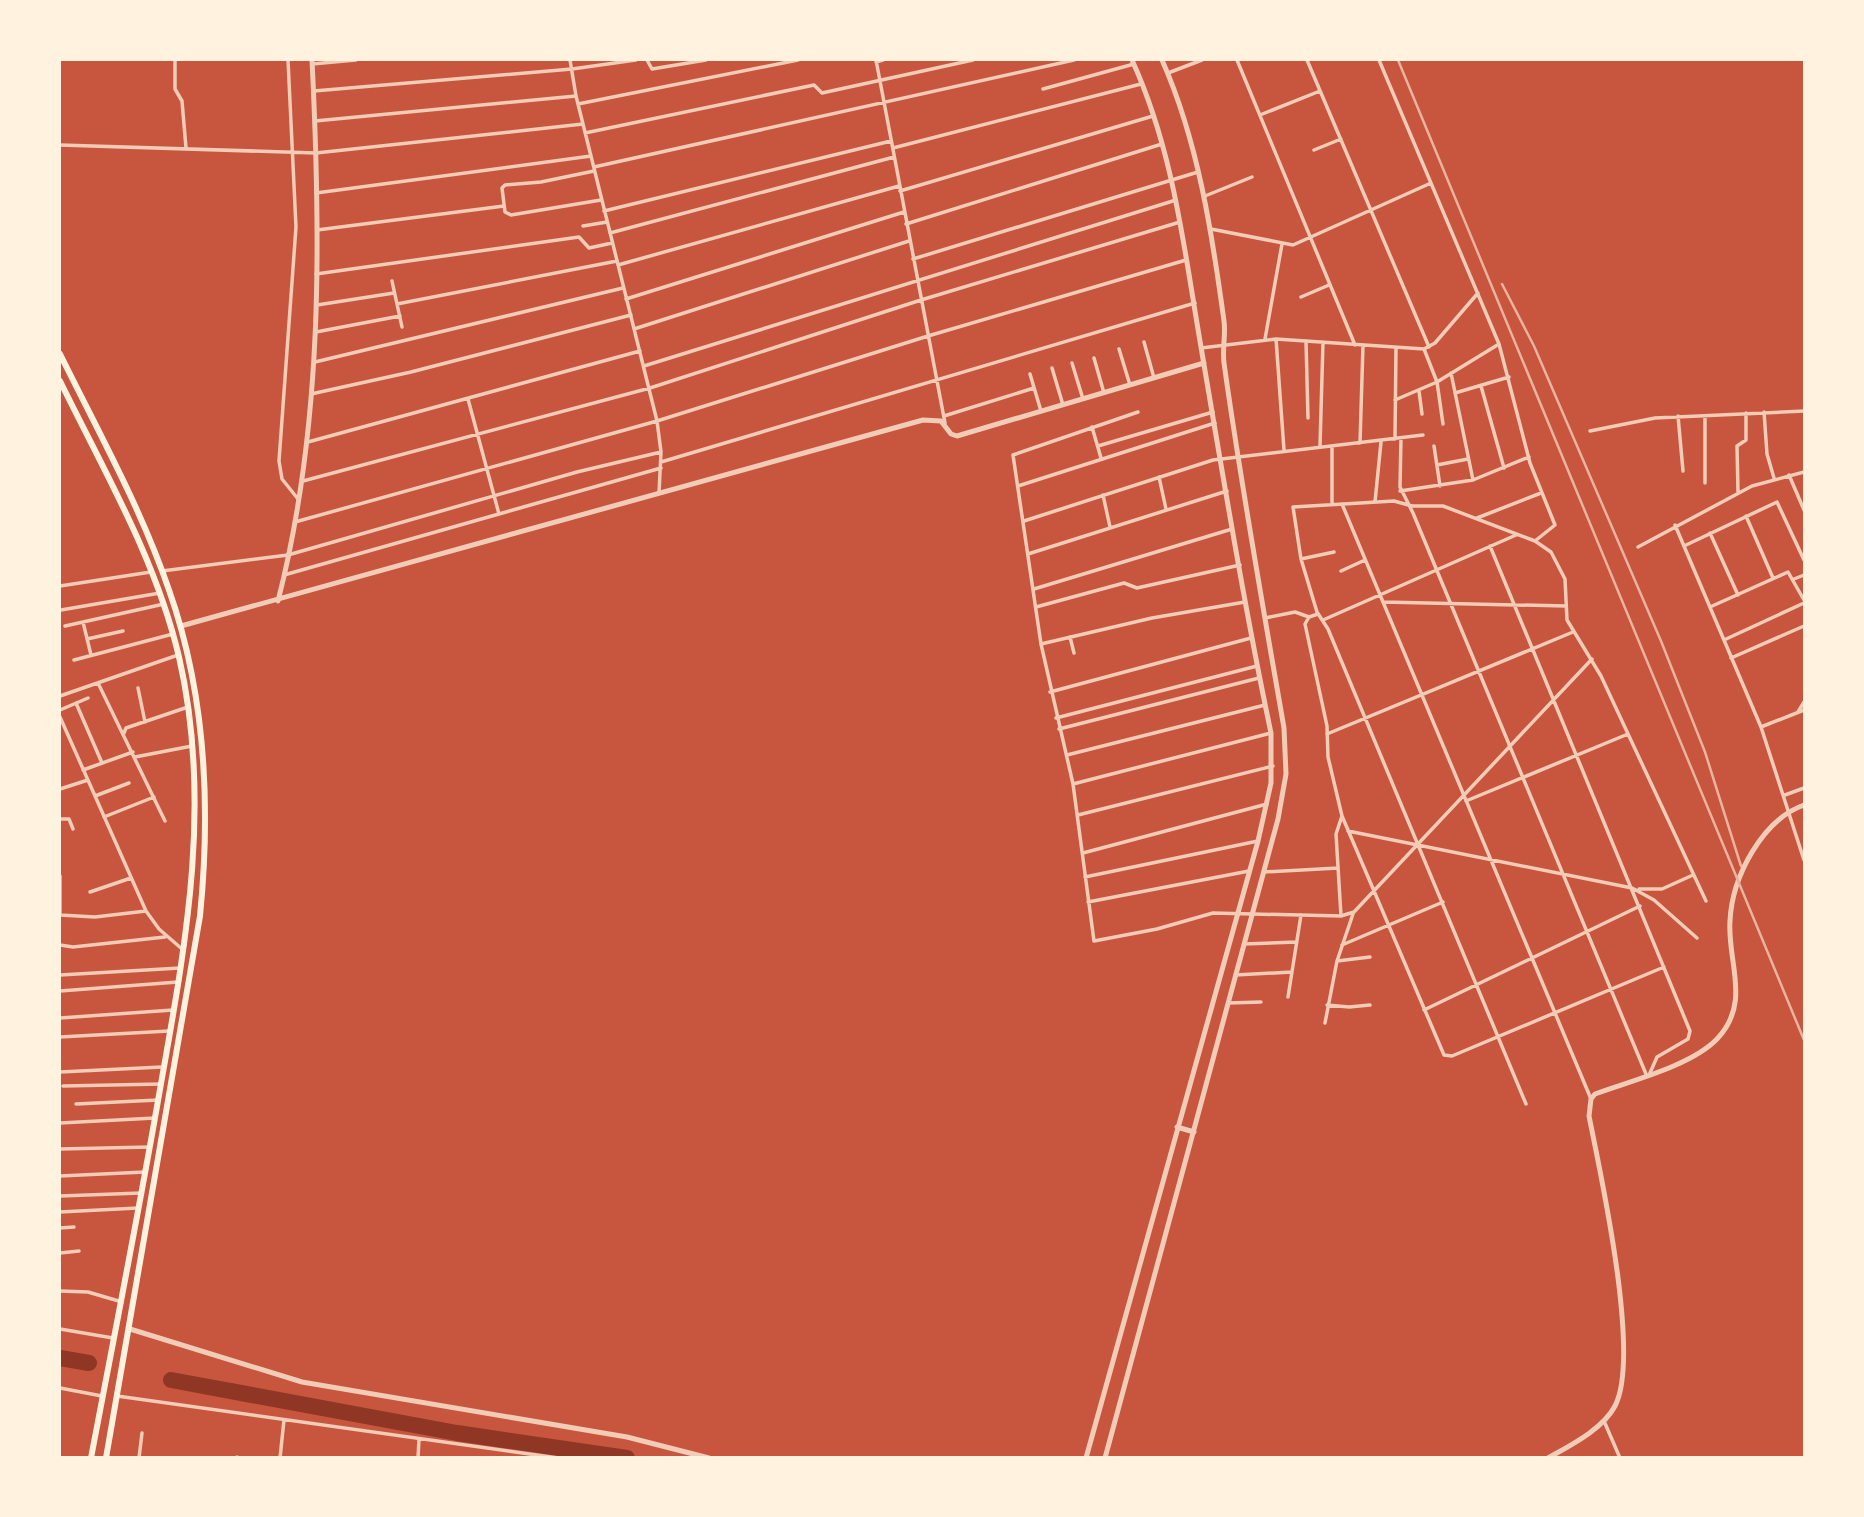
<svg xmlns="http://www.w3.org/2000/svg" width="1864" height="1517" viewBox="0 0 1864 1517" font-family="'Sofia Sans Condensed',sans-serif">
<rect width="100%" height="100%" fill="#c8553d"/>
<g fill="none" stroke-linecap="round" stroke-linejoin="round">
<path stroke="#8f3625" stroke-width="16" d="M60,1358L89,1363
M171,1380L457,1433L627,1458"/>
<path stroke="#f1ccb7" stroke-width="3.5" d="M175,60V89L182,101L186,148
M288,60L296,227L279,461L282,479L298,499
M570,60L576,96L657,421L661,452L659,493
M647,60L652,69L706,60
M876,60L945,423
M1237,60L1355,345
M1307,60L1429,347
M1379,60L1499,344L1530,463L1555,525L1535,541
M876,62L883,60
M312,64L356,60
M1168,73L1202,60
M1043,89L1134,64
M314,91L572,69L636,60
M578,104L798,60
M1260,115L1320,91
M315,121L576,96
M585,133L814,85L822,93L973,60
M60,145L316,153L583,124
M893,148L1141,84
M1314,150L1341,139
M594,167L1074,60
M594,171L541,182L505,185L502,188L505,212L511,215L601,200
M900,191L1153,116
M316,193L591,156
M1205,196L1252,177
M604,211L891,141
M906,224L1162,144
M583,226L607,222
M1211,229L1293,245L1431,183
M317,230L504,206
M610,233L894,157
M913,259L1198,172
M618,265L899,186
M316,274L579,237L589,248L612,243
M392,281L402,327
M1301,297L1329,285
M626,299L904,212
M397,304L617,261
M317,305L394,293
M634,329L909,241
M316,332L400,316
M1265,339L1282,244
M1276,339L1284,450
M1306,341L1308,418
M1144,342L1154,378
M1201,348L1276,339L1424,349L1435,343L1478,293
M1119,349L1130,385
M1424,349L1437,382L1443,424
M1094,358L1104,393
M315,362L623,288
M1072,363L1083,399
M644,366L1176,200
M1052,368L1063,405
M1451,373L1473,480
M1030,374L1041,411
M1481,386L1504,468
M1419,391L1422,414
M1455,393L1509,377
M311,394L411,372L631,315
M468,399L499,514
M1395,400L1437,382L1499,344
M1138,412L1013,455L1041,644L1073,784L1094,941L1157,929L1213,913L1341,916L1354,912L1592,659
M1764,412L1767,454L1774,478
M944,416L1034,388
M1678,416L1683,471
M1092,427L1101,458
M1590,431L1655,418L1804,411
M1401,438L1400,487L1413,513L1646,1074
M1395,439L1396,348
M308,442L640,351
M1360,443L1363,345
M1098,446L1213,412
M1320,446L1323,342
M1332,446V504
M1434,446L1440,486
M661,462L1195,303
M1437,465L1468,459
M1789,475L1804,510
M1159,477L1166,509
M303,481L650,388L921,300L1180,222
M1705,483V416
M1018,486L1215,423
M1400,491L1473,480L1529,457
M1738,492L1737,446L1746,440V413
M1103,495L1110,527
M1375,502L1381,442
M1342,504L1591,1099
M1746,516L1773,578
M1477,518L1541,493
M1024,521L1213,460L1423,435
M295,522L657,421L928,336L1186,260
M1675,525L1761,727L1804,860
M1710,533L1738,595
M1490,546L1690,1031L1688,1039L1657,1057L1650,1073
M1684,546L1777,502L1804,560
M1638,547L1752,486L1804,472
M1028,554L1227,491
M1301,559L1334,552
M162,571L288,555L577,472L661,452
M1341,571L1365,560
M284,575L661,468
M1794,579L1804,575
M60,586L151,572
M1034,589L1232,529
M1383,602L1566,606
M1036,607L1124,583L1137,588L1240,565
M1710,607L1788,572L1804,600
M61,610L160,593
M1318,614L1309,617L1305,624L1327,726L1328,757L1342,816L1444,1055L1452,1056L1664,967
M1265,618L1295,612L1309,617
M1323,620L1516,535
M83,622L91,655
M65,626L164,604
M1070,637L1074,653
M87,639L123,631
M1724,640L1804,603
M1041,644L1152,618L1245,602
M1731,658L1804,626
M74,660L173,634
M98,683L165,821
M138,688L145,722
M1050,692L1251,638
M60,696L178,655
M76,703L102,763
M60,710L88,698
M1798,712L1804,702
M60,717L146,911L159,929L182,949
M1056,718L1257,666
M1761,727L1804,710
M1059,729L1259,678
M124,733L126,728L188,707
M1327,734L1573,632
M1067,755L1265,705
M135,757L192,746
M83,770L133,752
M1073,784L1271,733
M60,789L88,780
M1785,795L1804,788
M95,796L129,783
M1466,801L1628,734
M1078,815L1273,766
M104,817L154,797
M60,819H69L73,829
M1348,831L1632,888L1654,900L1697,938
M1083,853L1267,804
M1264,872L1338,868
M60,876V913
M1085,877L1258,841
M1639,889H1662L1693,875
M90,892L131,878
M1088,902L1249,871
M60,915L95,917L146,911
M1341,916L1336,834L1342,816
M1244,944L1297,942
M60,945L73,947L165,937
M1342,945L1443,902
M1337,961L1370,957
M60,975L180,968
M1235,975L1292,972
M60,991L178,982
M1288,997L1301,915
M1228,1003L1261,1002
M1327,1005L1349,1007L1370,1005
M1424,1010L1640,906
M60,1018L173,1010
M1325,1023L1337,961L1353,914
M60,1037L169,1031
M60,1072L162,1067
M63,1086L161,1084
M76,1104L158,1100
M1526,1104L1328,629L1317,612L1301,559L1293,507L1394,501L1412,506H1443L1535,541L1551,552L1565,579L1567,620L1601,676L1706,901
M60,1123L155,1118
M60,1149L150,1147
M60,1176L145,1172
M60,1196L141,1193
M60,1212L138,1208
M60,1228L74,1227
M60,1253L79,1251
M60,1291L88,1292L122,1302
M60,1329L113,1338
M60,1388L102,1396
M117,1396L558,1458
M1604,1421L1620,1458
M139,1458L142,1433
M237,1458V1457
M280,1458L284,1420
M418,1458L419,1439"/>
<path stroke="#f1ccb7" stroke-width="5" d="M278,601C323,425 321,240 312,60
M181,626L923,420L941,421L951,434L957,436L1204,363
M1177,1127L1194,1132
M130,1329L302,1382L627,1437L709,1458
M1086,1458L1258,841L1271,783V733C1244,605 1223,476 1201,347C1184,249 1174,152 1132,60
M1105,1458L1278,819L1286,774L1284,728C1263,607 1241,485 1224,363C1222,349 1226,335 1224,321C1212,233 1198,141 1162,60
M1548,1458C1571,1445 1603,1429 1615,1406C1641,1356 1601,1176 1589,1116L1591,1099L1595,1094C1630,1081 1691,1066 1717,1039C1752,1002 1727,962 1730,921C1732,877 1762,820 1804,805"/>
<path stroke="#fff3e0" stroke-width="6" d="M60,354C98,431 141,508 169,590C206,695 211,806 200,916L106,1458
M60,381C104,471 156,559 179,657C213,805 185,948 159,1095C138,1216 114,1337 91,1458"/>
<path stroke="#e9b49f" stroke-width="2.5" d="M1398,60L1804,1040
M1502,284L1534,346L1661,641L1705,752L1741,866"/>
</g>
<rect width="1864" height="1517" fill="none" stroke="#fff3e0" stroke-width="122"/>
</svg>
